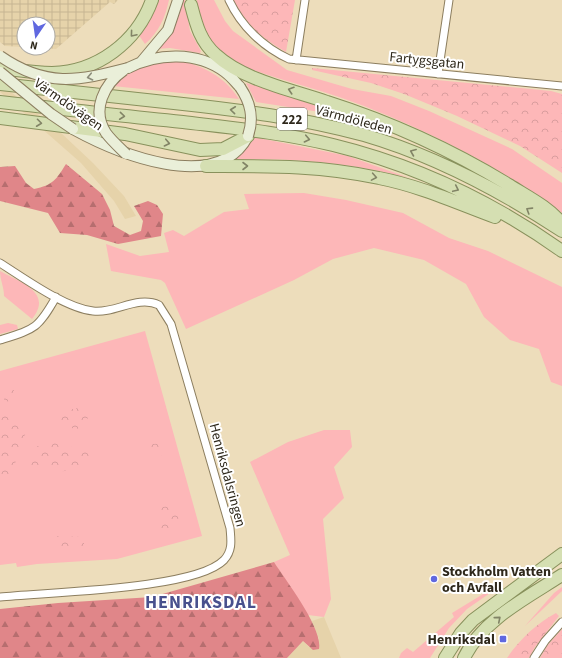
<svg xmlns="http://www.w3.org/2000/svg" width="562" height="658" viewBox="0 0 562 658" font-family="'Source Sans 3',sans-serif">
<defs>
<pattern id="industrial-grid" width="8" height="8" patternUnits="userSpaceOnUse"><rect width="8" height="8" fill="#e6d3aa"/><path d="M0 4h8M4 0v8" fill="none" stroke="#c6b592"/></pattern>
<pattern id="forest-firs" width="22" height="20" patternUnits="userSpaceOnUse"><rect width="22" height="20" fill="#e08689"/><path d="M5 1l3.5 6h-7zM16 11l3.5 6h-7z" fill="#b66e6f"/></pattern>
<pattern id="park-crowns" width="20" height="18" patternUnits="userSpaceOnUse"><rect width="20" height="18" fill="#fdb7b8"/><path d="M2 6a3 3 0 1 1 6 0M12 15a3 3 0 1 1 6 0" fill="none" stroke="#d99d9e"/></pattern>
</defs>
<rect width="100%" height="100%" fill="#edddbb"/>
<path fill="#e6d3aa" d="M0,83L60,132L93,163L124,196L136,216L125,219L114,201L81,163L0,92Z
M324,617L341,658H287L303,641L309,647L319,639L312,621Z"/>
<path fill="url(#industrial-grid)" d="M0,0H118L114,4L110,2L56,49L45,48H48V24H24V47L5,46L0,42Z"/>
<path fill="#fdb7b8" d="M156,0H169C165,18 159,32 145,44L138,34Z
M182,0H185L190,31L201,51L200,53L170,48L157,49C171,35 178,19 182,0Z
M197,0H214L225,21L233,31L287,70L352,89L391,96L429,111L512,149L562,183V213C495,164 421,126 342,98C314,88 284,81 256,71C248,68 239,66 233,62C210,48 197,28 197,0Z
M177,60C204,66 224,76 239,99L113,86C131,67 152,63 177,60Z
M246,83L295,97L403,135L320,112L256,102Z
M254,137L348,156L409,178C351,163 292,157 232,160L243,151Z
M304,193L346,200L403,213L449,238L488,251L562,287V386L551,382L539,349L510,340L484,317L466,284L424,260L374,248L333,259L294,280L186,329L165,283L161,280L111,271L106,244L140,256L169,252L164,233L173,230L184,236L224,212L249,209L244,194Z
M0,271C19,282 54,292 32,319L4,296C4,287 0,280 0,271Z
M8,323L17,325L18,329L0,334V325Z
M145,331L202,536L117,559L37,564L17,567L16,563L0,565V371Z
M324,430H350L352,447L334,467L344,498L323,519L331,599L324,617L308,615L274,562L290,555L250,462L288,442Z
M562,587V591L525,626L554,593Z
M493,588V591L467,609L449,628L430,658H399L401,653L407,648L413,652L454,617L452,613Z"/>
<path fill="url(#forest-firs)" d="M66,164L102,194L110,210L114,226L130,235L141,231L143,221L134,206L148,201L157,205L163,214L161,236L118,244L87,235L60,233L48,213L0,201V167L15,166L26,183L34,189C53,185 56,180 66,164Z
M274,562C286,581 323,628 319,649L313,650L303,641L287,658H0V609L58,603L152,597Z"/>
<path fill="url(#park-crowns)" d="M233,0H295L286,52C260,37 249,27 233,0Z
M312,68L551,91L562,94V173L520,146L457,116L404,94L371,83L312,70Z
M12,385L16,397L14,400L5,402L3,396H0V388Z
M78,402L90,405L87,413L90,414L84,425L81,424L77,430L57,422L65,407L76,410Z
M0,410L28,426L8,484L0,487Z
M148,438L152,440L154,444L159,443L162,455L151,458L149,450L143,451L139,440Z
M46,441L89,451L92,458C71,478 50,471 26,464L34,446H41Z
M173,504L175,512H178L179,527L158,533L156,526L159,523V517L162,516L160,508Z
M55,536L84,537V548L56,549Z
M556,613L559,616L535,647L529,658H507C519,640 537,623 556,613Z
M562,629V658H540L547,646Z"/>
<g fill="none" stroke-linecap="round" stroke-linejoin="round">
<g stroke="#8c7e5f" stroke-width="9">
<path id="street" d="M229,0C241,26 263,47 289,59L562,86
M296,60L305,0
M438,74L449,0
M0,263C24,278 65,308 93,311C115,314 137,295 159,305L171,324L230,528C231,540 233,550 224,560C195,590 45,592 0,597
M0,340C35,329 38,329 56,297
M534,658L545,641L562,622"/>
</g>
<g stroke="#8c7e5f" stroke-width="12">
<path id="secondary" d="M142,61L168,30L178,0
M128,68C157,53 197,51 225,72C231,76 235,82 240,87
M73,129C115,152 217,196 248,136"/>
</g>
<g stroke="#88915c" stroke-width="14">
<path id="primary" d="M191,5C196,24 200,41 216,55C243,80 292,90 327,102C393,123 450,149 509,185C526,196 549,207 562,224
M0,68C17,70 35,73 52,73C97,72 137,42 152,0
M0,84C58,90 116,97 174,103C239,110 302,118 364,135C436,156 501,191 562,231
M0,102C61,109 122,116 183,122C233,128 284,133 333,145C415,165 493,202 562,251
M0,118L125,134L200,150L223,149L248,136
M206,166C266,166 320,165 379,178C420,186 457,203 495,217
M445,658L461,633L473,620L562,554
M464,658C482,620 528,597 562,575"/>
</g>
<use href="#street" stroke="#fff" stroke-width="7"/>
<use href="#secondary" stroke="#eaefd9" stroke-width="10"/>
<use href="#primary" stroke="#d5dfb2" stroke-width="12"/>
<g stroke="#8c7e5f" stroke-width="12" stroke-linecap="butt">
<path id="secondary-bridge" d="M0,56C46,88 78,81 128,68
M124,70C104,84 91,110 106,133C112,141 119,147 126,154
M0,72L51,114L73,129
M240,87C251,103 254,118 248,136"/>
</g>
<use href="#secondary-bridge" stroke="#eaefd9" stroke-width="10"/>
</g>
<defs><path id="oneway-chevron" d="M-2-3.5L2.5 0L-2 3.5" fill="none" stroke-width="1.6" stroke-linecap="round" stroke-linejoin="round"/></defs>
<g stroke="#828466">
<use href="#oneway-chevron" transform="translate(133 34) rotate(130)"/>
<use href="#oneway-chevron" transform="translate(291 90) rotate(-162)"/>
<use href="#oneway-chevron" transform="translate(233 110) rotate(-174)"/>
<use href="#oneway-chevron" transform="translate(122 116) rotate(6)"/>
<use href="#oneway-chevron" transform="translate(39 123) rotate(7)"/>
<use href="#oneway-chevron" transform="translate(307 139) rotate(12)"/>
<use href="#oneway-chevron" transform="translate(167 143) rotate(12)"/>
<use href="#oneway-chevron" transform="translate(413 152) rotate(-158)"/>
<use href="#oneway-chevron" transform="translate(245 166)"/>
<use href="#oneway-chevron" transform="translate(374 177) rotate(10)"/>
<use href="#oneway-chevron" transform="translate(456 189) rotate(25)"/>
<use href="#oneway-chevron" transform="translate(529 210) rotate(-148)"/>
<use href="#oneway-chevron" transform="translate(498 619) rotate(-40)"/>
</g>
<use stroke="#8c8c7a" href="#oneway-chevron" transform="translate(90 77) rotate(168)"/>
<g fill="#6068e0" stroke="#fff" stroke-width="1.5">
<circle cx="434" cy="579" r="4"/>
<rect x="499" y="635" width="8" height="8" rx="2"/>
</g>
<g text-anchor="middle" stroke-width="4" stroke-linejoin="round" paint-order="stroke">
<rect fill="#fff" stroke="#6d685f" stroke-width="1" x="277" y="108" width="30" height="22" rx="3"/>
<g font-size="13" font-weight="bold" fill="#2e281b">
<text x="292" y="124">222</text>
</g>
<g font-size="14" fill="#2e281b" stroke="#fff">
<text transform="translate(427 60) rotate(6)" y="5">Fartygsgatan</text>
<text transform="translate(69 104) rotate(35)" y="5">Värmdövägen</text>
<text transform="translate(354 119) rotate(15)" y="5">Värmdöleden</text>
<text transform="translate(228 475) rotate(75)" y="5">Henriksdalsringen</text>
</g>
<g font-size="14" font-weight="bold" fill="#2e281b" stroke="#fff" text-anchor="start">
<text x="442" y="576">Stockholm Vatten<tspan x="442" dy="16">och Avfall</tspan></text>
<text x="495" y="644" text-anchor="end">Henriksdal</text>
</g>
<g font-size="18" font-weight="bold" letter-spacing="1" fill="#49508d" stroke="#fff">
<text x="201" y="608">HENRIKSDAL</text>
</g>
</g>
<g transform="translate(36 36) rotate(193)"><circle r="19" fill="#ffffff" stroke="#aba9a4"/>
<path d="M0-3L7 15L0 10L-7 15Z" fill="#6068e0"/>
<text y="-6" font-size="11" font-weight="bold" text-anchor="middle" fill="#2e281b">N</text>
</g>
</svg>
